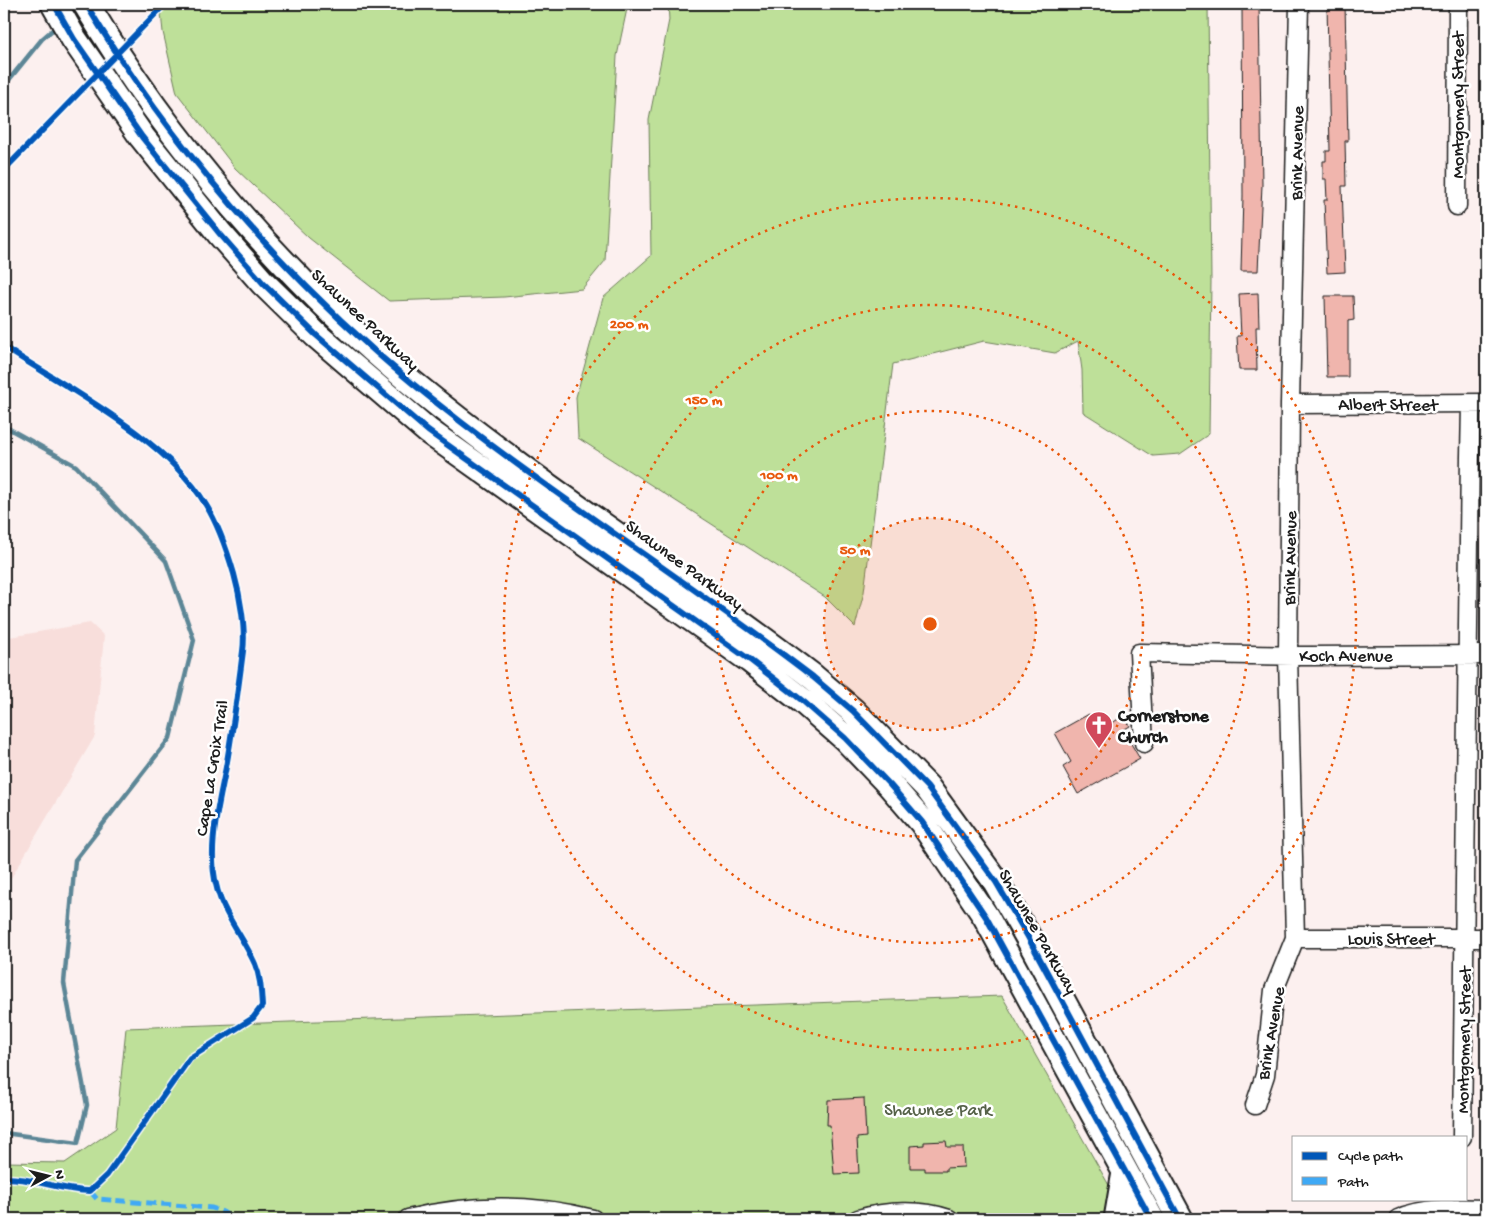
<svg xmlns="http://www.w3.org/2000/svg" width="1490" height="1223" viewBox="0 0 1490 1223" font-family="'Gochi Hand',sans-serif">
<rect width="100%" height="100%" fill="#fcf0ef"/>
<filter id="ink" filterUnits="userSpaceOnUse"><feTurbulence type="fractalNoise" baseFrequency=".02" numOctaves="2"/><feDisplacementMap in="SourceGraphic" scale="10" xChannelSelector="R" yChannelSelector="G"/><feConvolveMatrix kernelMatrix="1 2 1 2 8 2 1 2 1" color-interpolation-filters="sRGB"/></filter>
<g filter="url(#ink)">
<path fill="#f8dedb" d="M90,623L104,636L95,736L4,890V638Z"/>
<path fill="#bee099" stroke="#6d7e5a" d="M160,4H628L617,56L605,261L582,289L504,297L389,301L309,238L235,168L177,93L163,32Z
M668,4H1208L1211,281L1209,434L1180,454L1153,456L1083,412L1082,370L1078,341L1055,353L984,341L893,364L864,592L855,627L825,597L578,438L576,397L603,298L651,256L649,120L669,20Z
M1002,996L1128,1219H4V1162L65,1163L116,1128L126,1028Z"/>
<g fill="none" stroke-linecap="round" stroke-linejoin="round">
<path stroke="#5c8696" stroke-width="4.5" d="M4,86L42,39L57,26
M4,426L76,466L166,561L194,640L170,738L75,860L64,983L87,1105L78,1143L4,1133"/>
</g>
<path fill="#f0b5ad" stroke="#1c1c1c" d="M1242,4H1259L1262,185L1258,271H1241L1243,196Z
M1327,4H1345L1348,141H1345L1346,186H1342L1345,272L1327,273L1324,200H1327L1326,179H1323V161H1326V151H1330Z
M1258,293L1259,327H1256L1257,370H1239L1237,336H1241L1239,294Z
M1325,296H1353L1354,320L1348,321V377H1327Z
M1089,714L1095,725L1105,720L1108,725L1124,716L1130,726L1123,730L1140,759L1078,794L1063,767L1071,762L1055,733Z
M864,1098L866,1137L857,1138L859,1173L834,1174L830,1125H827L828,1100Z
M946,1141L947,1147H963L964,1167L946,1168V1171H925V1168H910V1146L924,1145V1142Z"/>
<g fill="none" stroke-linecap="round" stroke-linejoin="round">
<g stroke="#1c1c1c" stroke-width="21">
<path id="minor" d="M1457,206L1458,4
M1290,404L1486,403
M1144,743L1139,653L1308,656L1486,655
M1295,938H1486
M1255,1105L1265,1075L1274,990L1295,938L1288,655L1290,404L1299,4
M1462,1137C1466,892 1466,648 1471,404
M408,1219C469,1204 533,1204 593,1219
M858,1219C886,1211 921,1209 949,1219
M1398,1219C1424,1207 1458,1208 1486,1209"/>
</g>
<g stroke="#1c1c1c" stroke-width="29">
<path id="highway" d="M54,4L74,39L142,137L220,234L263,283L316,335L428,431L750,660L804,702L845,738L890,785L922,822L986,917L1151,1219
M86,4C169,143 287,280 412,383C540,488 682,576 813,677L853,711L927,787L996,882L1028,937L1180,1219
M1117,1219L1125,1172"/>
</g>
<use href="#minor" stroke="#fff" stroke-width="18"/>
<use href="#highway" stroke="#fff" stroke-width="25"/>
<path stroke="#3fa9f5" stroke-width="5" stroke-dasharray="10 5" stroke-linecap="butt" d="M90,1191L97,1199L212,1208L223,1212L232,1219"/>
<g stroke="#fff" stroke-width="9">
<path id="cycleway" d="M54,4L74,39L142,137L220,234L263,283L316,335L428,431L750,660L804,702L845,738L890,785L922,822L986,917L1151,1219
M86,4C169,143 287,280 412,383C540,488 682,576 813,677L853,711L927,787L996,882L1028,937L1180,1219
M4,170L165,4
M4,347C67,388 167,439 206,505C219,526 227,550 234,574C240,595 246,629 243,651C238,690 233,729 226,767C220,798 212,829 213,860C214,907 238,926 255,964C261,978 261,992 262,1006L253,1018L190,1058L107,1175L90,1191C60,1191 33,1177 4,1178"/>
</g>
<use href="#cycleway" stroke="#0057b8" stroke-width="6"/>
</g>
</g>
<circle cx="930" cy="624" r="106" fill="#e8590c" fill-opacity=".12"/>
<g fill="none" stroke="#e8590c" stroke-width="2.5" stroke-dasharray="2.5 5">
<circle cx="930" cy="624" r="106"/>
<circle cx="930" cy="624" r="213"/>
<circle cx="930" cy="624" r="319"/>
<circle cx="930" cy="624" r="426"/>
</g>
<defs>
<g id="church-pin" transform="scale(1.4375)"><path d="M0 17L-7.5 6A9.5 9.5 0 1 1 7.5 6Z" fill="#d1495b" stroke="#fff"/><path d="M-1.2-6h2.4v3.5h3.3v2.4h-3.3V6h-2.4V-.1h-3.3v-2.4h3.3Z" fill="#fff"/></g>
</defs>
<g fill-rule="evenodd">
<use href="#church-pin" x="1099" y="725"/>
</g>
<g text-anchor="middle" stroke-width="5" stroke-linejoin="round" paint-order="stroke">
<g font-size="18" fill="#1c1c1c" stroke="#fff">
<text transform="translate(1457 105) rotate(-90)" y="6">Montgomery Street</text>
<text transform="translate(1296 153) rotate(-89)" y="6">Brink Avenue</text>
<text transform="translate(366 319) rotate(43)" y="6">Shawnee Parkway</text>
<text x="1388" y="410">Albert Street</text>
<text transform="translate(1289 558) rotate(-89)" y="6">Brink Avenue</text>
<text transform="translate(685 564) rotate(36)" y="6">Shawnee Parkway</text>
<text x="1346" y="661">Koch Avenue</text>
<text transform="translate(211 768) rotate(-81)" y="6">Cape La Croix Trail</text>
<text transform="translate(1039 931) rotate(60)" y="6">Shawnee Parkway</text>
<text x="1391" y="944">Louis Street</text>
<text transform="translate(1270 1033) rotate(-80)" y="6">Brink Avenue</text>
<text transform="translate(1463 1040) rotate(-89)" y="6">Montgomery Street</text>
</g>
<g font-size="18" font-weight="bold" fill="#1c1c1c" stroke="#fff" text-anchor="start">
<text x="1118" y="721">Cornerstone<tspan x="1118" dy="21">Church</tspan></text>
</g>
<g font-size="18" fill="#556148" stroke="#fff">
<text x="938" y="1115">Shawnee Park</text>
</g>
</g>
<circle cx="930" cy="624" r="8" fill="#e8590c" stroke="#fff" stroke-width="2.5"/>
<g font-size="15" text-anchor="middle" font-weight="bold" fill="#e8590c" stroke="#fff" stroke-width="5" stroke-linejoin="round" paint-order="stroke">
<text x="629" y="328">200 m</text>
<text x="704" y="404">150 m</text>
<text x="779" y="479">100 m</text>
<text x="855" y="554">50 m</text>
</g>
<rect width="1490" height="1223" fill="none" stroke="#fff" stroke-width="20"/>
<rect x="10" y="10" width="1470" height="1203" fill="none" stroke="#1c1c1c" stroke-width="2" filter="url(#ink)"/>
<rect x="1292" y="1136" width="175" height="65" fill="#ffffff" stroke="#a4a4a4"/>
<rect x="1302" y="1152" width="25" height="8" fill="#0057b8" stroke="#a4a4a4"/>
<text x="1338" y="1160" font-size="15" fill="#1c1c1c">Cycle path</text>
<rect x="1302" y="1177" width="25" height="8" fill="#3fa9f5" stroke="#a4a4a4"/>
<text x="1338" y="1186" font-size="15" fill="#1c1c1c">Path</text>
<g transform="translate(48 1176) rotate(83)" stroke="#ffffff" stroke-width="4" paint-order="stroke">
<path d="M0-4L9 19L0 12L-9 19Z" fill="#1c1c1c"/>
<text y="-8" font-size="14" font-weight="bold" text-anchor="middle" fill="#1c1c1c">N</text>
</g>
</svg>
